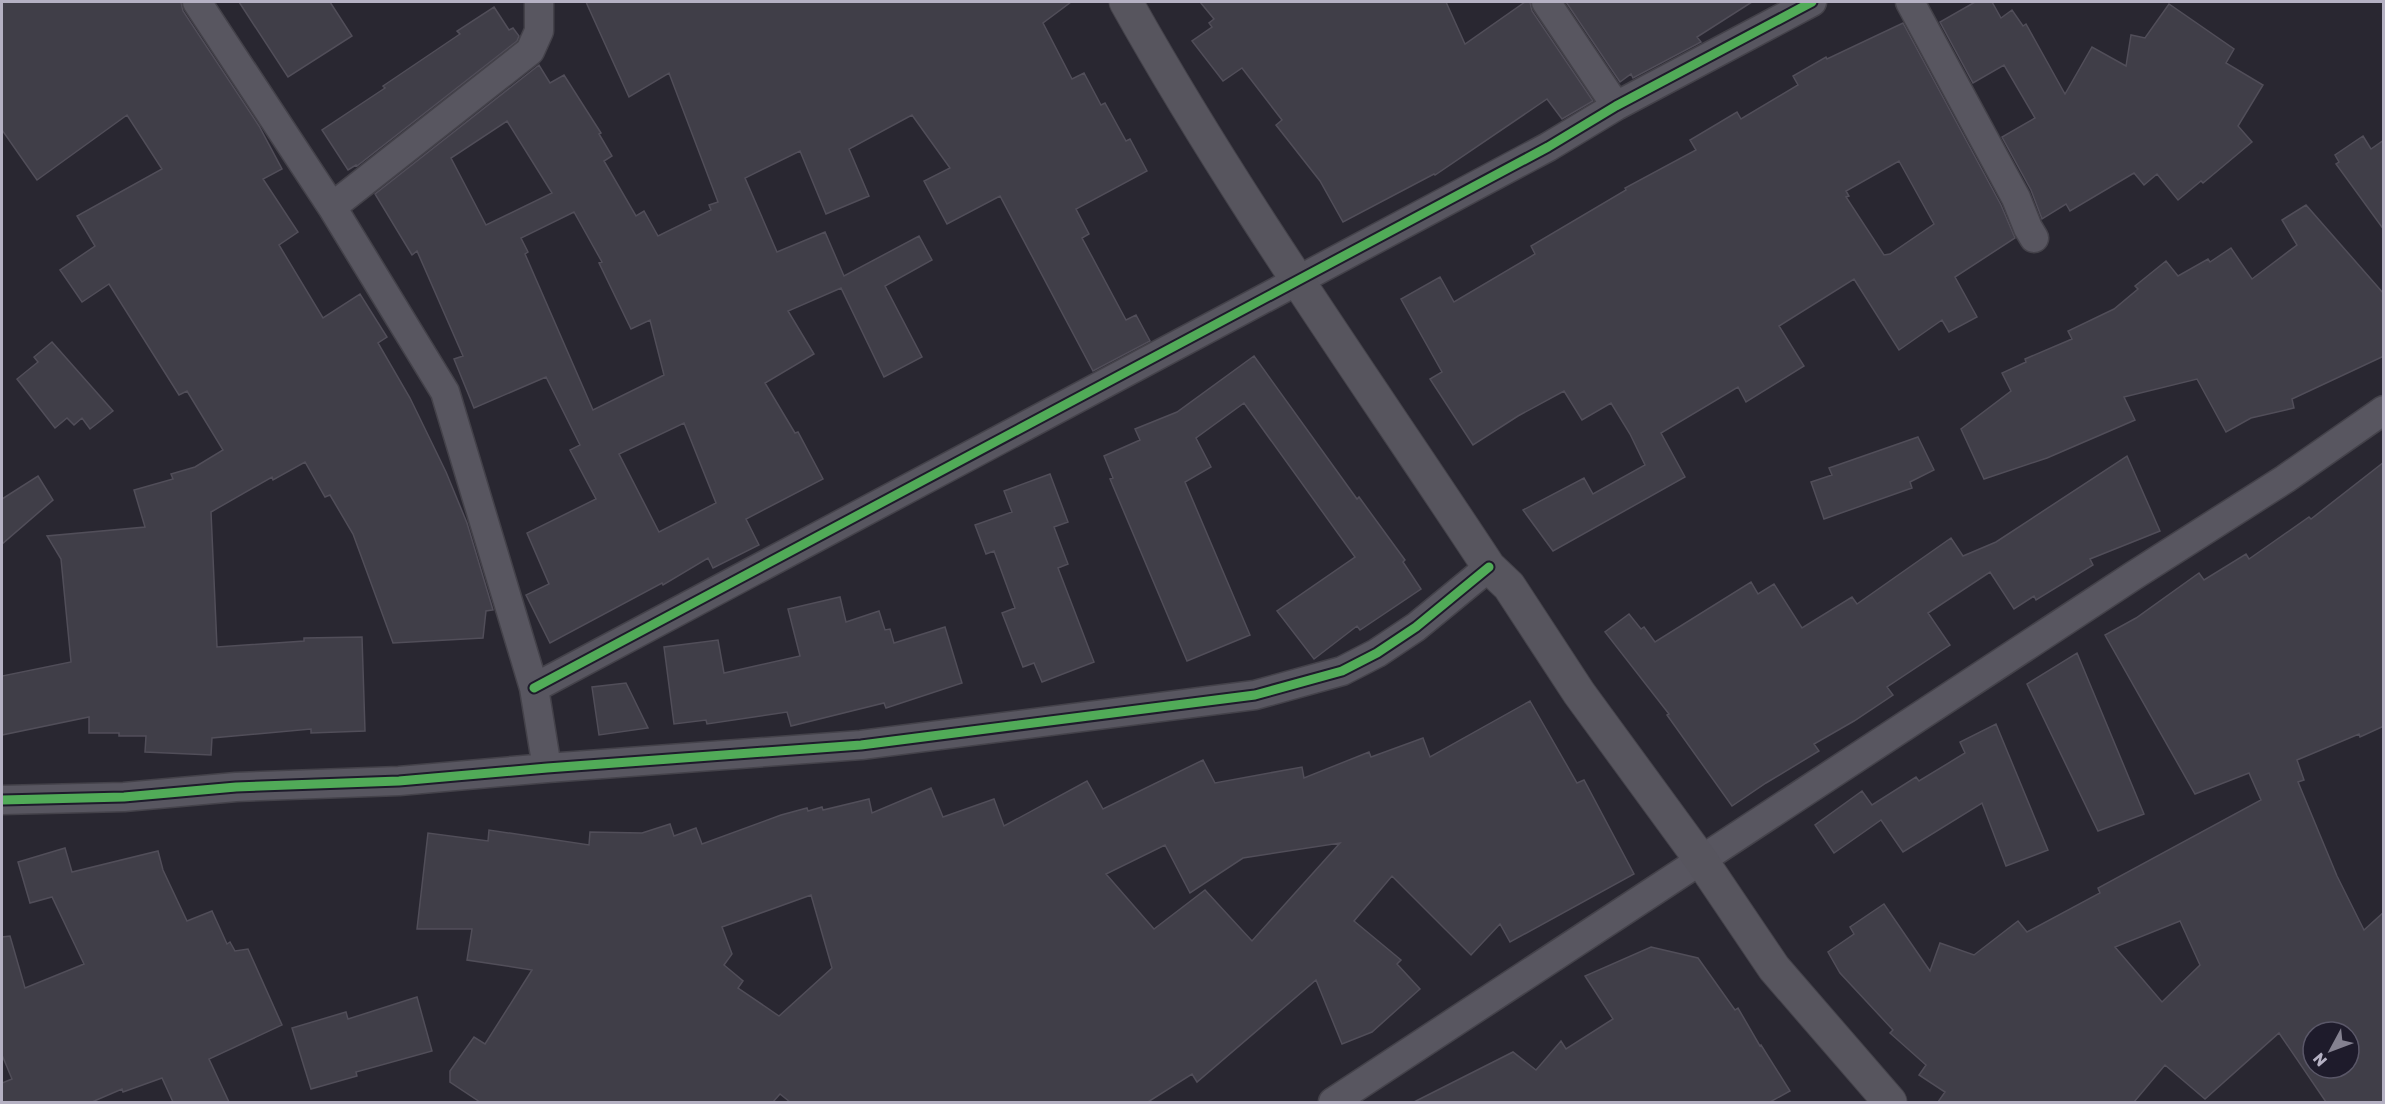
<svg xmlns="http://www.w3.org/2000/svg" width="2385" height="1104" viewBox="0 0 2385 1104" font-family="Rubik,sans-serif">
<rect width="100%" height="100%" fill="#292731"/>
<path fill="#403e48" stroke="#514e59" stroke-width="1.5" fill-rule="evenodd" d="M2,2H181L183,11L259,126L282,169L263,179L298,232L279,245L323,318L360,294L387,337L378,343L410,398L446,472L467,523L493,610L486,611L483,638L393,643L353,534L330,495L325,497L305,462L273,480L272,477L211,512L217,647L304,641V638L362,637L365,731L311,733V729L212,738L211,755L145,752L146,736H119V733H89V717L2,735V676L71,662L61,559L47,536L145,527L134,490L173,479L171,474L195,467L223,450L187,391L179,395L109,284L82,302L60,270L95,246L77,216L162,169L127,115L37,180L2,130Z
M239,2H330L352,36L288,77Z
M586,2H1071L1043,23L1072,79L1084,73L1101,105L1105,103L1126,141L1130,139L1147,171L1076,209L1089,234L1082,238L1126,320L1136,315L1150,341L1093,371L1000,196L947,224L924,181L950,168L912,115L849,149L869,196L826,214L800,151L745,178L777,252L825,232L844,276L919,236L932,260L885,286L922,357L884,377L841,288L788,311L814,354L765,383L795,433L798,432L823,479L746,519L759,545L713,568L708,558L663,585L662,583L550,643L526,595L549,584L527,533L596,499L570,450L580,445L546,377L474,408L454,359L463,356L417,251L412,255L375,194L539,65L550,83L564,75L601,133L599,134L612,156L604,161L636,216L644,211L658,236L711,210L709,205L718,202L669,73L629,97ZM507,121L552,193L486,225L451,158ZM574,212L602,262L599,263L631,329L650,320L664,375L593,410L525,254L528,252L521,238ZM684,423L716,503L659,532L619,454Z
M1200,2H1446L1465,44L1525,2H1530L1532,11L1593,101L1562,119L1547,99L1435,175L1434,174L1343,222L1320,181L1276,125L1282,120L1242,68L1223,81L1192,41L1212,27L1209,23L1214,19Z
M1566,2H1752L1697,37L1701,42L1633,78L1631,74L1620,82Z
M1975,2H1992L2001,18L2012,10L2023,26L2026,24L2065,94L2092,47L2126,66L2131,35L2145,38L2169,4L2234,49L2226,63L2263,85L2238,126L2252,142L2203,183L2201,181L2178,200L2157,174L2144,185L2134,173L2070,211L2066,204L2042,219L2031,190L2002,137L2035,118L2004,65L1973,83L1940,22Z
M494,7L509,30L513,28L519,36L517,41L357,166L356,165L348,170L322,130L385,88L383,86L460,34L457,31Z
M1903,23L2001,205L2015,238L1955,277L1977,317L1949,332L1942,320L1899,350L1854,279L1779,326L1804,366L1746,402L1738,387L1661,433L1685,477L1553,551L1523,510L1584,478L1593,494L1645,465L1630,434L1611,403L1582,420L1564,391L1518,416L1473,445L1430,379L1442,372L1401,299L1440,277L1454,302L1535,254L1531,246L1626,190L1625,188L1696,150L1690,140L1737,112L1741,119L1798,85L1793,76L1826,57L1827,59ZM1899,161L1934,224L1890,254L1884,255L1846,197L1849,196L1846,191Z
M2363,136L2371,149L2384,140V230L2336,164L2339,162L2335,155Z
M2306,205L2384,294V356L2292,399L2294,408L2251,418L2226,432L2197,379L2124,397L2135,420L2047,458L1984,479L1961,429L2011,391L2002,373L2026,362L2025,359L2072,339L2068,331L2114,309L2138,289L2135,286L2166,261L2178,276L2208,259L2210,262L2231,248L2252,279L2297,245L2282,220Z
M52,342L113,411L90,429L82,418L74,425L67,418L55,428L17,379L38,362L34,357Z
M1254,356L1357,499L1359,497L1405,560L1403,562L1421,589L1360,630L1357,626L1314,659L1277,611L1355,557L1244,403L1196,438L1211,467L1185,482L1250,635L1187,661L1110,479L1113,478L1104,456L1140,440L1135,429L1177,412Z
M1918,437L1934,470L1910,482L1912,488L1824,519L1811,482L1832,475L1829,468Z
M2127,456L2160,531L2090,559L2093,565L2036,600L2034,596L2014,609L1990,572L1928,613L1950,645L1887,687L1893,695L1854,721L1814,744L1819,751L1766,783L1732,806L1667,715L1669,714L1605,632L1629,614L1641,629L1644,627L1655,642L1751,582L1758,594L1774,584L1802,628L1852,597L1857,604L1951,538L1963,556L1996,542Z
M2384,462V726L2360,737L2359,734L2297,760L2304,780L2298,782L2337,876L2364,930L2384,912V1102H2326L2279,1033L2205,1099L2165,1065L2134,1102H1938L1945,1092L1919,1075L1926,1065L1890,1033L1893,1030L1840,973L1828,952L1854,934L1850,927L1884,904L1930,971L1940,943L1974,955L2018,921L2027,932L2100,893L2098,888L2261,800L2249,773L2195,794L2105,635L2136,618L2199,573L2204,580L2246,554L2249,559L2309,517L2311,519ZM2180,921L2200,965L2162,1002L2115,947ZM2313,1032H2349V1068H2313Z
M1050,474L1068,522L1054,527L1068,564L1058,568L1094,662L1042,682L1034,663L1023,667L1002,613L1015,608L994,551L986,554L975,525L1012,512L1004,491Z
M38,476L53,500L2,544V499Z
M840,597L846,622L879,611L885,630L890,629L894,643L945,627L962,683L886,708L884,703L791,726L787,712L707,724L706,720L674,724L664,647L718,640L724,673L800,656L788,609Z
M2077,653L2144,814L2098,831L2027,684Z
M626,683L648,728L599,735L592,687Z
M1530,701L1577,783L1584,780L1634,874L1510,942L1500,924L1471,955L1392,876L1354,921L1401,960L1397,964L1420,989L1372,1032L1342,1044L1316,980L1197,1082L1192,1074L1148,1102H790L780,1094L773,1102H480L450,1082V1071L474,1037L485,1044L532,970L467,960L472,929H417L428,833L488,841L489,830L589,845L590,832L642,833L670,824L674,836L696,828L702,844L781,815L807,808L808,811L822,807L823,810L869,799L872,813L931,788L943,817L994,799L1004,826L1087,781L1103,809L1203,760L1215,783L1302,767L1304,778L1369,752L1371,757L1423,738L1430,757ZM1340,843L1252,941L1205,890L1154,929L1106,874L1165,845L1190,893L1243,858ZM811,895L832,968L779,1016L738,988L743,981L724,965L732,954L722,927Z
M1996,724L2048,850L2006,866L1982,803L1903,852L1881,820L1834,853L1815,825L1862,791L1872,805L1916,777L1919,781L1965,753L1960,742Z
M65,848L72,872L158,851L163,870L187,921L212,911L227,944L230,942L235,951L248,949L282,1025L209,1059L229,1102H173L162,1078L123,1092L122,1089L92,1102H2V1083L12,1079L2,1055V937L10,936L25,988L84,964L52,897L30,903L18,862Z
M1651,947L1698,958L1735,1010L1738,1008L1760,1046L1761,1045L1790,1091L1770,1102H1414L1513,1052L1536,1070L1561,1041L1566,1049L1613,1019L1585,976Z
M417,997L432,1051L356,1072L357,1076L311,1089L292,1028L346,1012L348,1019Z"/>
<g fill="none" stroke-linecap="round" stroke-linejoin="round">
<g stroke="#44424a" stroke-width="31">
<path id="street" d="M197,2L332,207L445,392L534,688L547,768
M1546,2L1616,106
M1910,2L2016,198L2028,228L2034,238
M332,207L530,51L539,31V2
M534,688L1548,147L1616,106L1812,2
M2,800L124,797L236,787L399,781L547,768L861,745L1255,695L1342,671L1377,653L1416,627L1489,567
M1333,1102L2133,576L2285,479L2384,410"/>
</g>
<g stroke="#44424a" stroke-width="35">
<path id="secondary" d="M1126,2C1235,197 1366,380 1489,567L1509,586L1579,693L1701,860L1774,968L1890,1102"/>
</g>
<use href="#street" stroke="#585660" stroke-width="28"/>
<use href="#secondary" stroke="#57555e" stroke-width="33"/>
<g stroke="#1e1b2b" stroke-width="13">
<path id="cycleway" d="M534,688L1548,147L1616,106L1812,2
M2,800L124,797L236,787L399,781L547,768L861,745L1255,695L1342,671L1377,653L1416,627L1489,567"/>
</g>
<use href="#cycleway" stroke="#51ab58" stroke-width="9"/>
</g>
<rect width="2385" height="1104" fill="none" stroke="#b5b1c3" stroke-width="6"/>
<g transform="translate(2331 1050) rotate(229)"><circle r="28" fill="#1e1b2b" stroke="#5a5768" stroke-width="1.5"/>
<path d="M0-4.5L10 22L0 15L-10 22Z" fill="#848190"/>
<text y="-9" font-size="16" font-weight="bold" text-anchor="middle" fill="#b5b1c3">N</text>
</g>
</svg>
